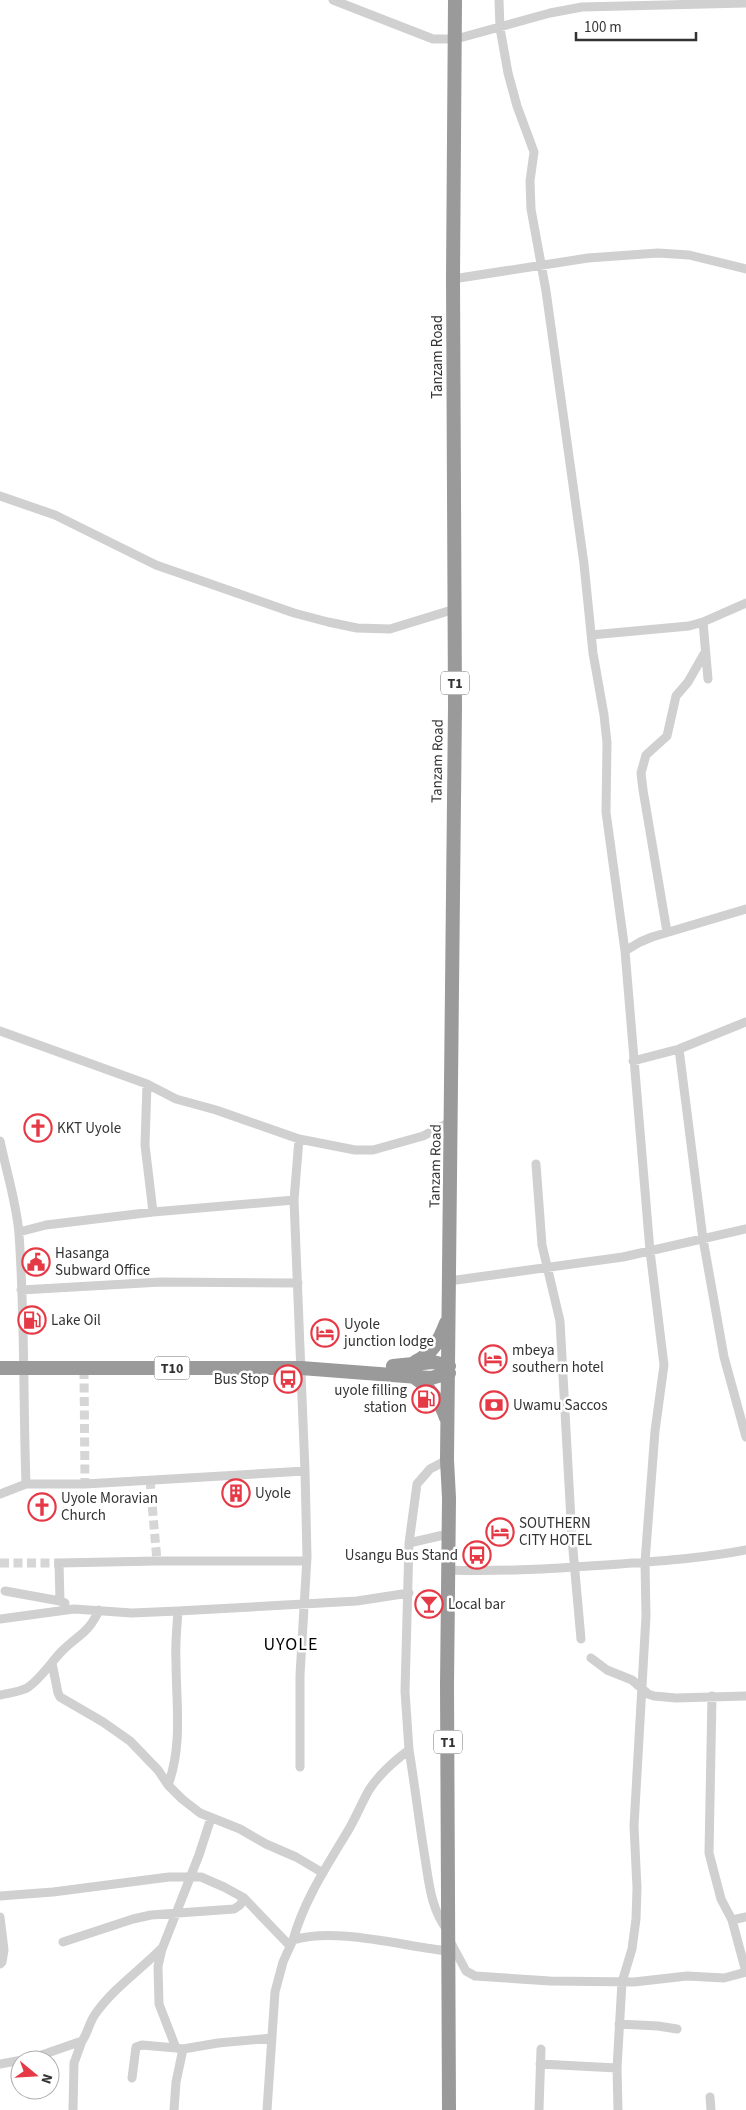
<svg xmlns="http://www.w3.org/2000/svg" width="746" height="2110" viewBox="0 0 746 2110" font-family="'Source Sans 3',sans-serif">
<rect width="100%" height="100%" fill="#fff"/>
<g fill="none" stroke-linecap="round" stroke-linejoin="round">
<path stroke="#d6d6d6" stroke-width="9" stroke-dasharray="9 4.5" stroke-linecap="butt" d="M84,1370L85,1484
M150,1480L157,1561
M0,1563H59"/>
<path stroke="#d0d0d0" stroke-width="9" d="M333,0L433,39H456L550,13L582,7L746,3
M499,0L500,28L508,73L517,106L534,152L530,181L531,209L546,291L584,564L593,653L604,715L607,743L606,812L625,951L650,1251L664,1365L655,1431L645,1562L646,1616L634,1826L637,1888L636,1919L632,1949L622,1982L617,2068L618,2110
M453,279L588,258L658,253L689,255L746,269
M0,496L55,515L156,565L294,613L328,622L357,628L390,629L455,609
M703,622L708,679
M591,635L689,626L703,622L746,603
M667,932L643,790L641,773L646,755L667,736L676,696L688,682L704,654
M625,951L640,942L652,937L746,909
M0,1031L147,1084L176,1099L216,1110L299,1139L355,1150H373L423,1136L452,1121
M679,1049L703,1239L724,1357L746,1437
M633,1061L679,1049L746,1022
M147,1084L145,1145L153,1212
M299,1139L294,1200L305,1471L307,1557L300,1675V1767
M0,1141C6,1170 17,1205 19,1234C25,1317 23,1401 26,1484H85L305,1471
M536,1164L542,1245L560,1321L572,1539L581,1639
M19,1232L46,1225L153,1212L294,1200
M449,1281L623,1257L746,1229
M21,1290L161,1282L298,1283
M0,1494L26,1484
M409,1543L448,1534
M448,1570C506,1572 563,1568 620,1564C662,1561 705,1558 746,1550
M5,1591L60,1601L65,1603
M60,1601L59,1563L157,1561H306
M0,1619L74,1609L132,1613L178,1611L357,1601L409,1593
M591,1658L607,1670L632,1680L648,1694L654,1696L676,1698L746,1696
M52,1663L58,1693L60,1697L103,1722L130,1741L158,1770L168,1785L182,1799L200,1813L240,1829L266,1844L296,1857L323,1873
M0,1695C9,1693 19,1692 27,1688C41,1679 51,1662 62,1651C79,1634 88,1634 99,1610
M712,1696L709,1853L721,1899L732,1920L746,1972
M409,1750C415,1786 419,1822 425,1858C429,1883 431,1910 448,1931
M168,1785C183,1745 176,1702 176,1661C175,1644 177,1627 178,1611
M211,1818L199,1855L162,1949L158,1966L159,2004L176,2048L183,2049L218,2043L272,2038
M0,1896L53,1892L169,1877H201L224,1887L244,1898L290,1946
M0,1917L4,1950L2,1962L0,1964
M732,1920L746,1917
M293,1940C304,1901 325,1869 346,1834C355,1820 361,1804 369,1790C380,1773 394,1761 409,1750L405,1691L409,1543L417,1484L430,1469L447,1460
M450,1941L466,1971L475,1976L550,1981L634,1982L687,1976L724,1978L746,1972
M63,1942L133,1919L151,1915L234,1909L240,1905L244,1898
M619,2024L658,2026L677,2029
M0,2064L33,2058L82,2041C88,2033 89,2022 96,2013C113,1989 140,1970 161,1949
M540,2064L617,2068
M132,2078L136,2047L142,2045L176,2048
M710,2097L711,2110
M73,2110L74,2063L82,2041
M174,2110L176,2082L183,2049
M267,2110L275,1992L283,1962L293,1940C336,1927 402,1946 448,1951
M539,2110L541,2049"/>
<path stroke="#9a9a9a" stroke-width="14" d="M415,1362C433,1353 439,1341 446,1323
M393,1366L433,1362L449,1366
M0,1368H301L431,1378L449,1373
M414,1377C428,1386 441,1402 446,1418
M449,2110L447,1685L449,1498L447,1460L455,706L453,279L455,0"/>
</g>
<defs>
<g id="church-ring" transform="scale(1.4375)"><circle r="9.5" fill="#fff" stroke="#e63946" stroke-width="1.5"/><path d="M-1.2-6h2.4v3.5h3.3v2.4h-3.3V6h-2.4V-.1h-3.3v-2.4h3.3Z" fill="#e63946"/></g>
<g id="civic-ring" transform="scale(1.4375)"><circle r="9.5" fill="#fff" stroke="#e63946" stroke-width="1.5"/><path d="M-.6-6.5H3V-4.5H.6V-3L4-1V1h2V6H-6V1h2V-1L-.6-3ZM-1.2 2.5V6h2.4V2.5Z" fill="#e63946"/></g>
<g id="fuel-ring" transform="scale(1.4375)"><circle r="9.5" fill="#fff" stroke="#e63946" stroke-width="1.5"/><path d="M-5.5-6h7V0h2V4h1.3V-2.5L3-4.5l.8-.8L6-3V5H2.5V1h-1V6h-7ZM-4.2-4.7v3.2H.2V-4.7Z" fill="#e63946"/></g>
<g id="hotel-ring" transform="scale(1.4375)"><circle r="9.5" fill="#fff" stroke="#e63946" stroke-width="1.5"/><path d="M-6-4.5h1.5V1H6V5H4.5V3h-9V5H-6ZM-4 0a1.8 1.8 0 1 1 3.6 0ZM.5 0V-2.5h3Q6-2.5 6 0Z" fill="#e63946"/></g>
<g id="bus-ring" transform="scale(1.4375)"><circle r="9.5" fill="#fff" stroke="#e63946" stroke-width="1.5"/><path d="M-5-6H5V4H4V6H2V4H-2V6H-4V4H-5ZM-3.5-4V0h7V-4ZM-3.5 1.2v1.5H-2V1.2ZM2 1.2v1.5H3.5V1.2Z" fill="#e63946"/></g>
<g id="bank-ring" transform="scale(1.4375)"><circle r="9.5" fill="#fff" stroke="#e63946" stroke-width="1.5"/><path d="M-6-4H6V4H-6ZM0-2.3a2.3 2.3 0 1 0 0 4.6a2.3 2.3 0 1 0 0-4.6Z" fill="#e63946"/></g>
<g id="building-ring" transform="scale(1.4375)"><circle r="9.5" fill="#fff" stroke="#e63946" stroke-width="1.5"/><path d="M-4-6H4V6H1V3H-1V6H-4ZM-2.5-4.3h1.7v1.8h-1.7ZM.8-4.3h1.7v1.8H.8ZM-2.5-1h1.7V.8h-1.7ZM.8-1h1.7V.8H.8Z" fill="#e63946"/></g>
<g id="bar-ring" transform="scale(1.4375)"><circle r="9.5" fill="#fff" stroke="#e63946" stroke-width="1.5"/><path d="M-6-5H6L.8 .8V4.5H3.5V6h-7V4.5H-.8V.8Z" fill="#e63946"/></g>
</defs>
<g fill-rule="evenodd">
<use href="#church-ring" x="38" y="1128"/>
<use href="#civic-ring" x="36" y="1262"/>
<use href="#fuel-ring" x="32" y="1320"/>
<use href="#hotel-ring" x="325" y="1333"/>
<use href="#hotel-ring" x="493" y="1359"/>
<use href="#bus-ring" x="288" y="1379"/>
<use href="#fuel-ring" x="426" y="1399"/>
<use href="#bank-ring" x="494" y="1405"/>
<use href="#building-ring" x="236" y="1493"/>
<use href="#church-ring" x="42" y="1507"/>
<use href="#hotel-ring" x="500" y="1532"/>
<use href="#bus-ring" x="477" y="1555"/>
<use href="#bar-ring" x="429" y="1604"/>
</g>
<g text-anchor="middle" stroke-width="5" stroke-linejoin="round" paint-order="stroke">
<g fill="#fff" stroke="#707070" stroke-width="1">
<rect x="441" y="671.5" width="28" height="23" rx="4"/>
<rect x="154.5" y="1356.5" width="35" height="23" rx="4"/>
<rect x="434" y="1730.5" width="28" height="23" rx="4"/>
</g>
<g font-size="14" font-weight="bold" fill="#333">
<text x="455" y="688">T1</text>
<text x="172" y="1373">T10</text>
<text x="448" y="1747">T1</text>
</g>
<g font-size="15" fill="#333" stroke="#fff">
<text transform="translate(437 357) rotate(-90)" y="5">Tanzam Road</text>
<text transform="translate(437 761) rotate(-89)" y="5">Tanzam Road</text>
<text transform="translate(435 1166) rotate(-89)" y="5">Tanzam Road</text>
</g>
<g font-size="15" fill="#333" stroke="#fff" text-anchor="start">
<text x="57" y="1133">KKT Uyole</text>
<text x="55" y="1258">Hasanga<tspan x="55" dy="17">Subward Office</tspan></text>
<text x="51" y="1325">Lake Oil</text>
<text x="344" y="1329">Uyole<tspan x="344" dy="17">junction lodge</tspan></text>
<text x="512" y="1355">mbeya<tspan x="512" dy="17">southern hotel</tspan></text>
<text x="269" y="1384" text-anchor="end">Bus Stop</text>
<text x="407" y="1395" text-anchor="end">uyole filling<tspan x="407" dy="17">station</tspan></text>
<text x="513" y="1410">Uwamu Saccos</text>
<text x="255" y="1498">Uyole</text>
<text x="61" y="1503">Uyole Moravian<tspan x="61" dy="17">Church</tspan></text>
<text x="519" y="1528">SOUTHERN<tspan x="519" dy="17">CITY HOTEL</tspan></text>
<text x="458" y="1560" text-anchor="end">Usangu Bus Stand</text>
<text x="448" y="1609">Local bar</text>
</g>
<g font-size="18" letter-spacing="1" fill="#000" stroke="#fff">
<text x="291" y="1650">UYOLE</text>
</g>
</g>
<g transform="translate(35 2075) rotate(108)"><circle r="24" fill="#ffffff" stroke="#adadad"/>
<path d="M0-4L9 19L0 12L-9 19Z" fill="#e63946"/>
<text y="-8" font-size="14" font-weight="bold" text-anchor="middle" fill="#333333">N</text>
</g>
<path d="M576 32v8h120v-8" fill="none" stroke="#333333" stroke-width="2.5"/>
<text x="584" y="32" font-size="15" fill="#333333" stroke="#ffffff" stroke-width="4" paint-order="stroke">100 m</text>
</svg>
